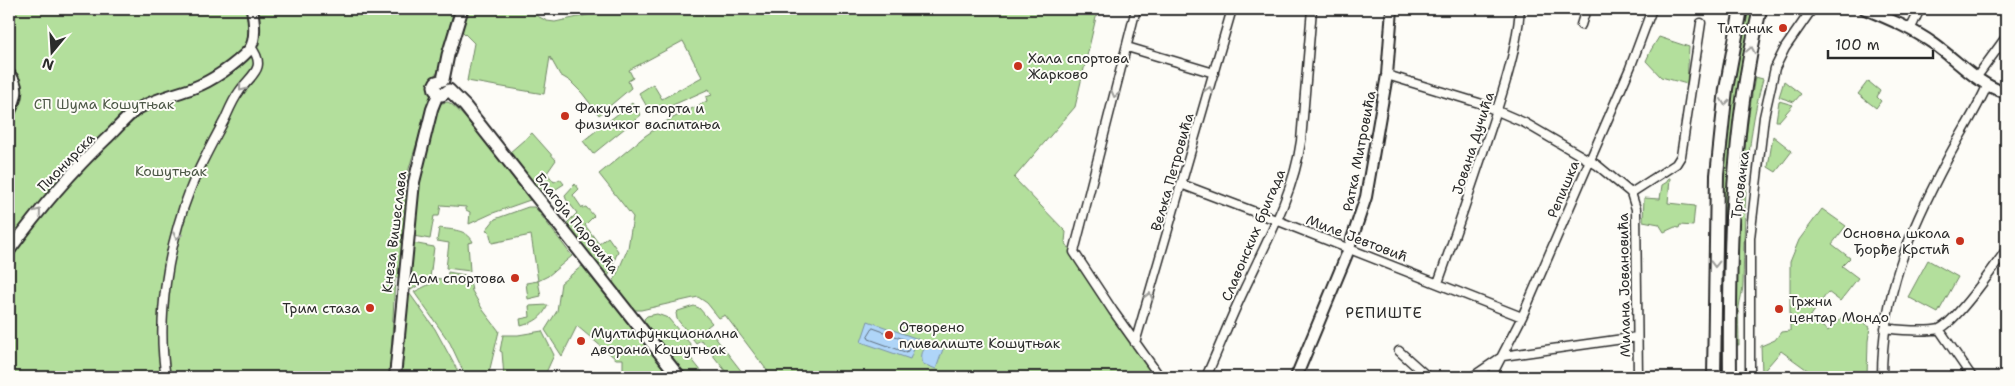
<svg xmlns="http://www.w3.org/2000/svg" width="2015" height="386" viewBox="0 0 2015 386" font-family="'Shantell Sans',sans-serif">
<rect width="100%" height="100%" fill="#fdfcf7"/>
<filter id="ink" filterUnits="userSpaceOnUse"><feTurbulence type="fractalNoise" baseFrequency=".02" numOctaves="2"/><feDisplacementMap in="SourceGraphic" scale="10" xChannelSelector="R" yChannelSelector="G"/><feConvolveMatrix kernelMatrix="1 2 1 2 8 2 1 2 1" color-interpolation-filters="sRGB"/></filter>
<g filter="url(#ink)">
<path fill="#b3df9c" stroke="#6f8564" d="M9,9H454L438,72C428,79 433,86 431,95C424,129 408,160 404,194L408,195L399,278H395L390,377H9Z
M468,9H524L547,21L555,22L615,9H1098L1075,107L1014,178L1066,232L1065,242L1155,377H772L725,315L719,318L707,303L698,297L641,310H633L613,283L628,248L633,217L599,174L645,136L667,121L707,101L706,97L712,95L709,89L666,108L662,105L650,112L639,93L653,84L662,99L702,77L683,41L629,70L633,78L628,81L631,88L599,115L582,93L570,81L560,75L550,57L544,94L467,81L474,43L461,30Z
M1745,9H1754L1740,78L1726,377H1717L1719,214L1731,86Z
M1659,37L1689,47L1687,84L1661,77L1646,61L1651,50Z
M1755,77L1763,79C1744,146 1745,216 1743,284C1743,292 1740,299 1739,307C1738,319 1739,332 1739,345H1736C1736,255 1739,166 1755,77Z
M1784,81L1801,94L1794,102L1779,97Z
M1868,81L1880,91L1877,97L1881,101L1876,108L1858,94Z
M1779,101L1793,105L1779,121H1776Z
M448,102C462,108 516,183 530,200L493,213L469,224L470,212L466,210V207L441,205L439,216H434L430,239L413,236L417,189L439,106L442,103Z
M632,103L641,115L593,154L583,141Z
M532,133L556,160L547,173L554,182L560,179L564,184L550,193L547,188L541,192L509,153Z
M1773,136L1792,151L1776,172L1768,167Z
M1668,178H1670L1668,203L1695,206L1693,226L1680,225L1679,228L1675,227L1664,232L1659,224L1643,221L1644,198L1660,199L1662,185L1667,182Z
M575,184L579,189L573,195L582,208L586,207L594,216L585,225L599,244L608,237L618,251L608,277L566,224L577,213L566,199L565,195Z
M528,207H534L538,211L572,256L548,276L538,281L541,296L528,299L526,283L538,281L531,235L492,243L489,231L486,230L495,219Z
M1822,209L1846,226L1832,244L1850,258L1842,266L1858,278L1840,301L1828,292L1810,317L1828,331L1846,313L1870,327L1868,341L1867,377H1852L1849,375L1846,377H1817L1781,351L1762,373L1761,346L1775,340L1781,332L1790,331V262L1799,240Z
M439,228C452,230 467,229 473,242L468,243L470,271L446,268L449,243L437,241Z
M412,243L434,247L430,278L411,290L408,286Z
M1928,260L1958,277L1938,313L1908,297Z
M582,266L670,377L618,376L617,374H623V359H616L577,326L562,356L545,330L557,311L561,283Z
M448,272L465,275L470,280L472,291L483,310L499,331L488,377H466L450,343L414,292L432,283L435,278L447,280Z
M407,290L435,329L461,377H400Z
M548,305C542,318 535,322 521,326L520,319L530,317L529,306Z
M694,306L699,308L712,323L707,327L746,377H730L701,340L696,343L677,319L676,313L678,311Z
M657,314L668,318L692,346L686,352L706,377H688L645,322L644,319L647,316Z
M542,331L554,355L544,377H504L502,352L500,351L503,335H518Z"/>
<path fill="#afd5f8" stroke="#7a91a6" d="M868,321L918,339L910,359L861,342Z
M930,344L943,349L936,369L923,364C920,354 922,350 930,344Z"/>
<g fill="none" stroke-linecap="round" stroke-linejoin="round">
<path stroke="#606f7d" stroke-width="1" d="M873,328L909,341L911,344L908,351L905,352L869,339L868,336Z"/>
<g stroke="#2b2b2b" stroke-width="11">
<path id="minor" d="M1136,9L1074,252L1113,311L1160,377
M1581,25L1586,9
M1910,30L1920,9
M1127,47L1214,73
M1387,75L1479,103L1525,123L1597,165L1631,193L1636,209L1638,377
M1976,78L2006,37
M1181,184L1276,220L1522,317
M1631,193L1676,164L1681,156L1701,23
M1438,283C1454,238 1469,194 1484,149C1499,103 1516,58 1520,9
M1885,328C1896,330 1928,332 1939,329C1955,323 1995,266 2006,250
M1939,329L1972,377
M1135,343L1232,9
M1399,351L1428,377
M166,377C156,319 168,246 190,190C199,166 213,142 225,119C229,110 233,100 239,92C250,75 268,69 251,47
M1206,377C1219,348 1230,319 1244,290C1266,243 1294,193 1301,141L1312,9
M1472,377L1503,356L1637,337
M1491,377L1522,317L1630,68L1652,9
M1750,377V238L1764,117L1775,68L1785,48L1812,9
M1882,377C1882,294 1909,232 1947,160C1960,135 1976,111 1987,86"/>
</g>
<g stroke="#2b2b2b" stroke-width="14">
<path id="tertiary" d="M1865,9C1889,19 1913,29 1934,44C1958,61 1977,84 2006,93
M9,74C21,86 16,100 9,113
M9,251C39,210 69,174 106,139C116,130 125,118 136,110C153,99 174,95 193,88C212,81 235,65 249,50C257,40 254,20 252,9
M395,377L414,182L432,109L438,94
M1296,377L1347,254L1366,197L1387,75L1392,9"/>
</g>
<g stroke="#2b2b2b" stroke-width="15">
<path id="secondary" d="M443,80L448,55L462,9
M443,80L436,82L434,86L435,90L442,95L449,90
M449,90L465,106L679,377"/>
</g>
<g stroke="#2b2b2b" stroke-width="16">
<path id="primary" d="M1714,377L1717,175L1726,89L1741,9
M1730,377C1729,253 1731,130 1760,9"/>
</g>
<use href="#minor" stroke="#fdfcf7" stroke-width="8"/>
<use href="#tertiary" stroke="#fdfcf7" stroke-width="10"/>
<use href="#secondary" stroke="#fdfcf7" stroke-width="11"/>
<use href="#primary" stroke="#fdfcf7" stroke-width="12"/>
</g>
<defs><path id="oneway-chevron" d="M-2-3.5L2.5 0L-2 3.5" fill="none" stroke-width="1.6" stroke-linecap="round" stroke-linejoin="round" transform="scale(1.25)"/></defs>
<g stroke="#9e9e9b">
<use href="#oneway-chevron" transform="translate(1751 50) rotate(-79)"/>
<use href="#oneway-chevron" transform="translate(242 88) rotate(129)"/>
<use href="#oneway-chevron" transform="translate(1209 90) rotate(-74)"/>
<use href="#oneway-chevron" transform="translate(1115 94) rotate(104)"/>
<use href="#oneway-chevron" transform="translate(1725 102) rotate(97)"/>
<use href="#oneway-chevron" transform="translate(38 212) rotate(-51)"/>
<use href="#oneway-chevron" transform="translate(177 236) rotate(104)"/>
<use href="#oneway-chevron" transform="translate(1715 264) rotate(91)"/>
<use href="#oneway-chevron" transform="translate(1149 296) rotate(-74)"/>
</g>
</g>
<g fill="#c8321e" stroke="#fdfcf7" stroke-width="2">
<circle cx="1783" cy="28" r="5"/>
<circle cx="1018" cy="66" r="5"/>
<circle cx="565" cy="116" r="5"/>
<circle cx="1960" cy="241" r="5"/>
<circle cx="515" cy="278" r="5"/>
<circle cx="370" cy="308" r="5"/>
<circle cx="1779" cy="309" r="5"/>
<circle cx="889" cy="335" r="5"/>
<circle cx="581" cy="341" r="5"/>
</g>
<g text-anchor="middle" stroke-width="4" stroke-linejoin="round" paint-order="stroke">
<g font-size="14" fill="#2b2b2b" stroke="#fdfcf7" text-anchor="start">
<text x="1773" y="33" text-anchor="end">Титаник</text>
<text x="1028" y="63">Хала спортова<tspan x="1028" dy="16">Жарково</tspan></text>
<text x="575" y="113">Факултет спорта и<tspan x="575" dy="16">физичког васпитања</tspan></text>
<text x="1950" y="238" text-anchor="end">Основна школа<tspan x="1950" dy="16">Ђорђе Крстић</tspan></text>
<text x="505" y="283" text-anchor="end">Дом спортова</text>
<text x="1789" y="306">Тржни<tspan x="1789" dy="16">центар Мондо</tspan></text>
<text x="360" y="313" text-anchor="end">Трим стаза</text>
<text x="899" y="332">Отворено<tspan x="899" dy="16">пливалиште Кошутњак</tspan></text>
<text x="591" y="338">Мултифункционална<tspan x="591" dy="16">дворана Кошутњак</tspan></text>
</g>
<g font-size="14" fill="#4d5847" stroke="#fdfcf7">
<text x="104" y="109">СП Шума Кошутњак</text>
<text x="171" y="176">Кошутњак</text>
</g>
<g font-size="14" fill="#2b2b2b" stroke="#fdfcf7">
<text transform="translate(1473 143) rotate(-72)" y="5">Јована Дучића</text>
<text transform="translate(1359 151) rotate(-79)" y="5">Ратка Митровића</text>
<text transform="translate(66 162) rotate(-46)" y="5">Пионирска</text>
<text transform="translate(1172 172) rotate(-74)" y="5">Вељка Петровића</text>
<text transform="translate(1740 185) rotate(-83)" y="5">Трговачка</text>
<text transform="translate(1563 189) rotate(-67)" y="5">Репишка</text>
<text transform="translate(577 223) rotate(51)" y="5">Благоја Паровића</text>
<text transform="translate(394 232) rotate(-83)" y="5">Кнеза Вишеслава</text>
<text transform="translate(1253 235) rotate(-67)" y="5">Славонских бригада</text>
<text transform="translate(1357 238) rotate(21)" y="5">Миле Јевтовић</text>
<text transform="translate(1624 285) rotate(-91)" y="5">Милана Јовановића</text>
</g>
<g font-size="15" letter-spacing="1" fill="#2b2b2b" stroke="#fdfcf7">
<text x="1384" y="318">РЕПИШТЕ</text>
</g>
</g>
<rect width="2015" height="386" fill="none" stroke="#fdfcf7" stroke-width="30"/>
<rect x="15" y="15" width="1985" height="356" fill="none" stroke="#2b2b2b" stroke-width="2" filter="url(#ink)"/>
<g transform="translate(52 52) rotate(198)" stroke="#fdfcf7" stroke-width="4" paint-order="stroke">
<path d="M0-4L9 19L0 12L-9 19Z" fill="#2b2b2b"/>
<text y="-8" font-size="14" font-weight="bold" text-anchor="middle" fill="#2b2b2b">N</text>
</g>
<path d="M1828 50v8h105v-8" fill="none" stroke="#2b2b2b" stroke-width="2.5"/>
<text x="1835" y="50" font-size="15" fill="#2b2b2b" stroke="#fdfcf7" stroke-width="4" paint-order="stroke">100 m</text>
</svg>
